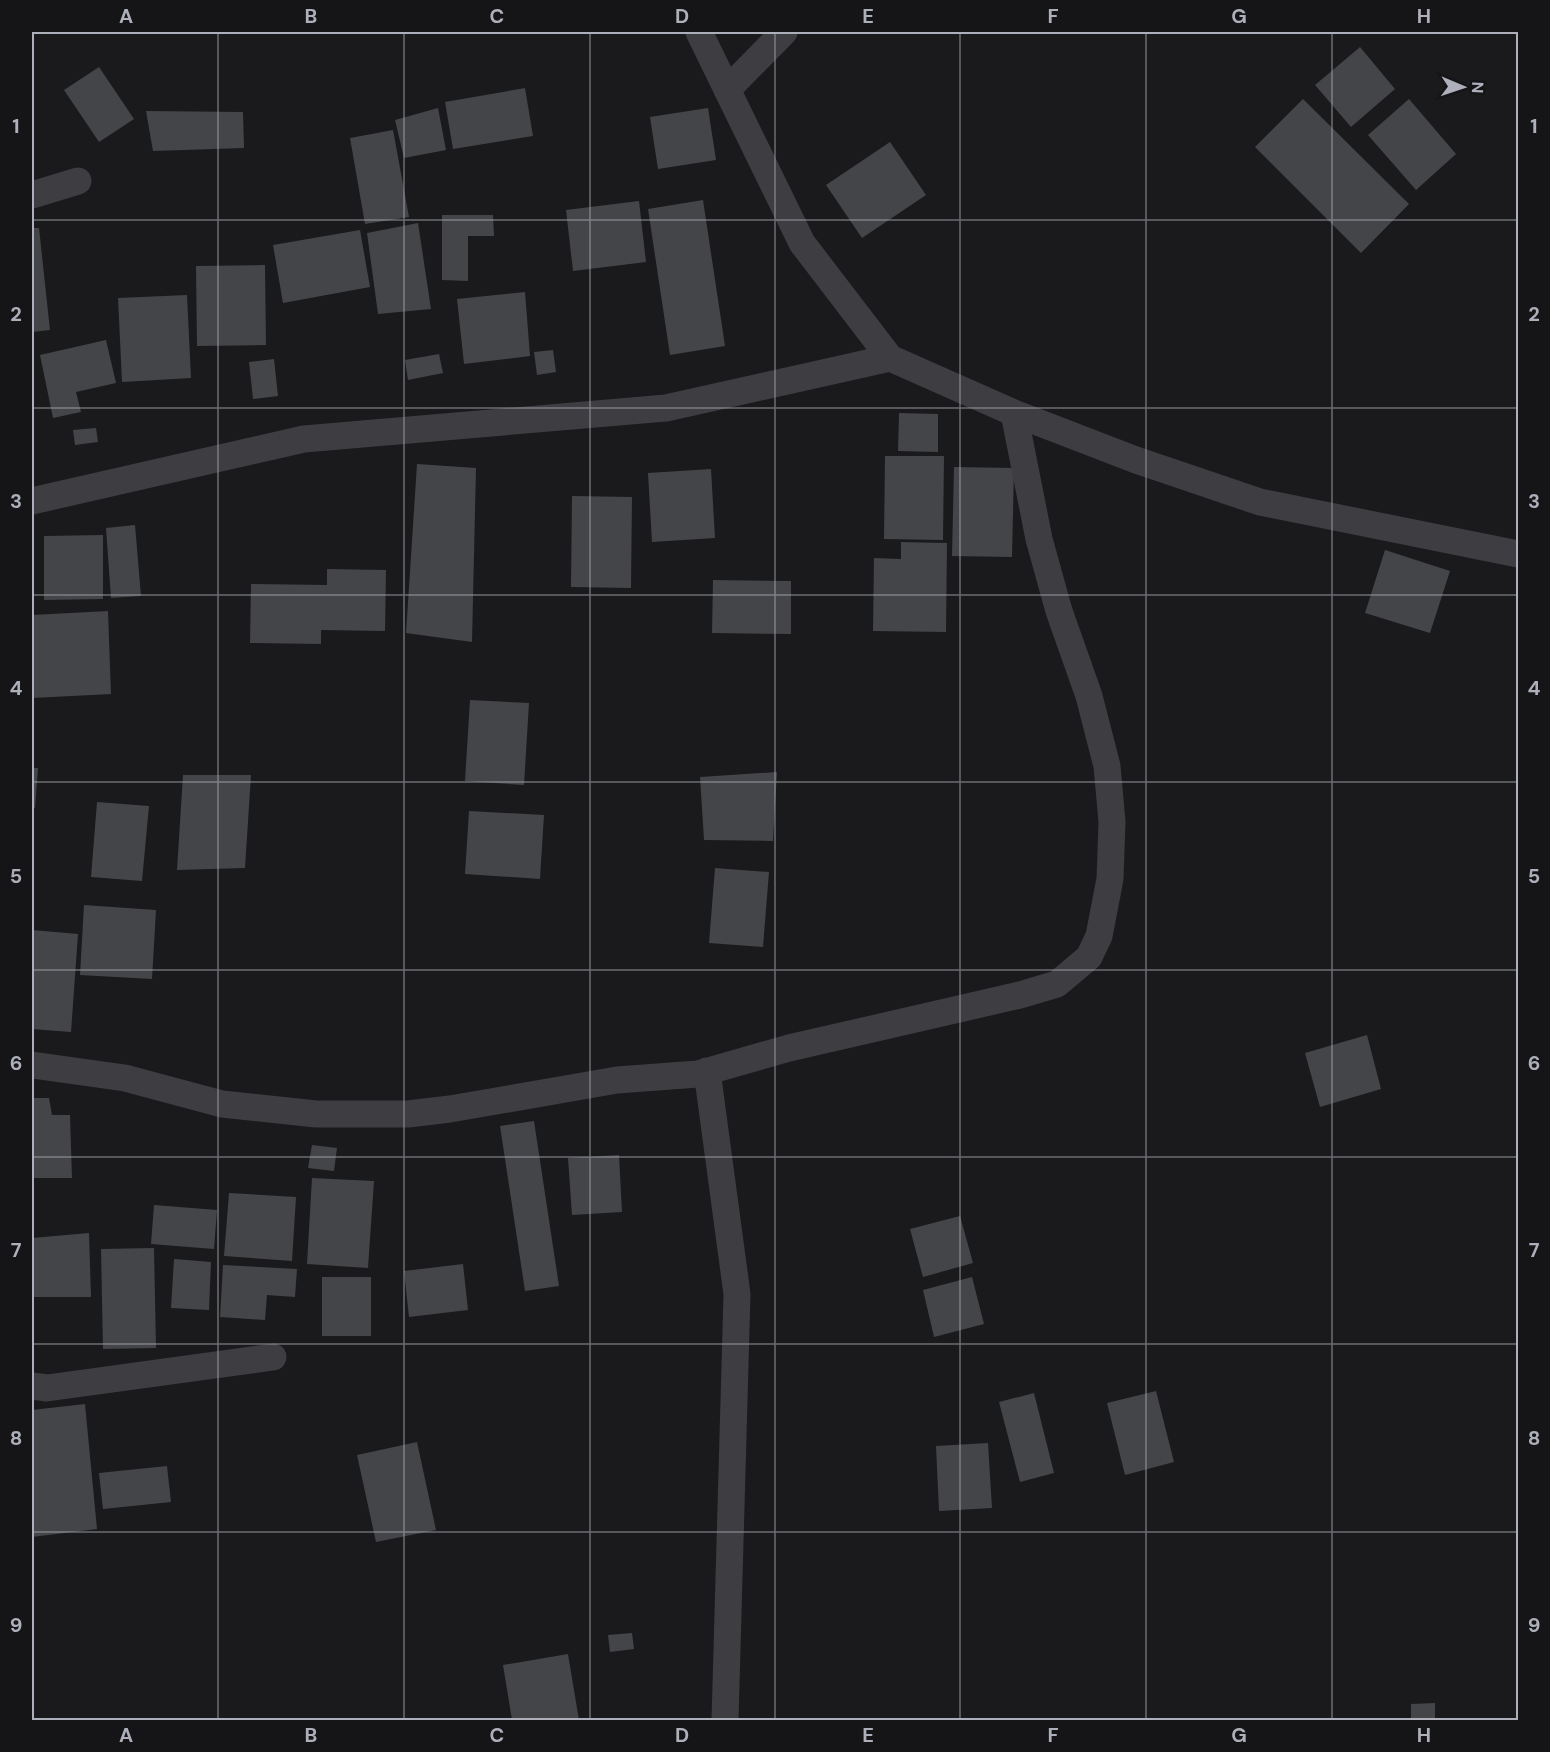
<svg xmlns="http://www.w3.org/2000/svg" width="1550" height="1752" viewBox="0 0 1550 1752" font-family="'DM Sans',sans-serif">
<rect width="100%" height="100%" fill="#1a1a1c"/>
<path fill="#444549" d="M1360,47L1395,89L1351,127L1315,85Z
M99,67L134,119L99,142L64,90Z
M525,88L533,136L453,149L445,102Z
M1303,99L1409,204L1361,253L1255,147Z
M1409,99L1456,154L1416,190L1368,135Z
M438,108L446,150L404,158L395,120Z
M708,108L716,160L658,169L650,117Z
M146,111L243,112L244,148L153,151Z
M393,130L409,217L365,224L350,138Z
M890,142L926,195L862,238L826,185Z
M703,200L725,346L670,355L648,209Z
M639,201L646,262L573,271L566,210Z
M442,215H493L494,236H468V281L442,280Z
M418,223L431,309L378,314L367,233Z
M32,228H39L50,330L32,332Z
M360,230L370,287L283,303L273,245Z
M265,265L266,345L197,346L196,266Z
M525,292L530,356L464,364L457,299Z
M187,295L191,378L122,382L118,298Z
M106,340L116,383L76,392L81,412L53,418L40,355Z
M553,350L556,372L537,375L534,352Z
M439,354L443,373L408,380L405,360Z
M274,359L278,396L253,399L249,362Z
M899,413L938,414V452L898,451Z
M96,428L98,442L75,445L73,430Z
M885,456H944L943,540L884,539Z
M417,464L476,468L472,642L406,633Z
M954,467L1014,468L1012,557L952,556Z
M711,469L715,538L652,542L648,473Z
M572,496L632,497L631,588L571,587Z
M135,525L141,596L111,598L106,528Z
M103,535V599L44,600V536Z
M901,542L947,543L946,632L873,631L874,558L901,559Z
M1385,550L1450,571L1430,633L1365,613Z
M327,569L386,570L385,631L321,630V644L250,643L251,584L327,585Z
M713,580L791,581V634L712,633Z
M108,611L111,694L32,698V615Z
M470,700L529,703L524,785L465,781Z
M32,768H38L35,808H32Z
M777,772L773,841L704,840L700,777Z
M183,775H251L245,868L177,870Z
M97,802L149,806L142,881L91,877Z
M469,811L544,815L540,879L465,874Z
M715,868L769,872L763,947L709,943Z
M84,905L156,910L152,979L80,975Z
M32,930L78,934L71,1032L32,1029Z
M1367,1035L1381,1089L1320,1107L1305,1053Z
M32,1098H49L52,1115H70L72,1178H32Z
M534,1121L559,1286L525,1291L500,1126Z
M312,1145L337,1148L334,1171L308,1168Z
M619,1155L622,1212L572,1215L568,1158Z
M312,1178L374,1181L368,1268L307,1264Z
M229,1193L296,1197L292,1261L224,1256Z
M154,1205L217,1210L214,1249L151,1244Z
M960,1216L973,1263L923,1277L910,1229Z
M89,1233L91,1297H32V1238Z
M154,1248L156,1348L103,1349L101,1249Z
M174,1259L211,1262L209,1310L171,1308Z
M463,1264L468,1310L409,1317L404,1271Z
M223,1265L297,1269L295,1297L267,1295L265,1320L220,1317Z
M322,1277H371V1336H322Z
M972,1277L984,1324L934,1337L923,1290Z
M1156,1391L1174,1462L1125,1475L1107,1403Z
M1034,1393L1054,1473L1020,1482L999,1402Z
M85,1404L97,1529L32,1537V1410Z
M417,1442L436,1530L376,1542L357,1455Z
M988,1443L992,1508L939,1511L936,1446Z
M167,1466L171,1502L103,1509L99,1473Z
M632,1633L634,1649L610,1652L608,1635Z
M568,1654L579,1720H512L503,1665Z
M1435,1703V1720H1411V1704Z"/>
<g fill="none" stroke-linecap="round" stroke-linejoin="round">
<path stroke="#3d3d42" stroke-width="27" d="M699,32L802,243L890,358
M727,90L784,32
M32,195L78,181
M32,501L304,439L666,408L890,358L1014,413L1136,460L1260,502L1518,554
M32,1065L125,1078L222,1104L316,1114H408L450,1109L617,1080L698,1074L789,1048L1020,995L1057,984L1089,957L1099,936L1110,879L1112,822L1107,766L1089,696L1059,611L1039,539L1014,413
M707,1071L737,1294L725,1720
M32,1386L47,1388L273,1357"/>
</g>
<path fill="none" stroke="#adb0ba" stroke-width="1.5" stroke-opacity="0.55" d="M218,32V1720M404,32V1720M590,32V1720M775,32V1720M960,32V1720M1146,32V1720M1332,32V1720M32,220H1518M32,408H1518M32,595H1518M32,782H1518M32,970H1518M32,1157H1518M32,1344H1518M32,1532H1518"/>
<rect width="1550" height="1752" fill="none" stroke="#151517" stroke-width="66"/>
<g transform="translate(1463 87) rotate(92)" stroke="#151517" stroke-width="4.5" paint-order="stroke">
<path d="M0-4.5L10 22L0 15L-10 22Z" fill="#adb0ba"/>
<text y="-9" font-size="16" font-weight="bold" text-anchor="middle" fill="#adb0ba">N</text>
</g>
<rect x="33" y="33" width="1484" height="1686" fill="none" stroke="#adb0ba" stroke-width="2"/>
<g font-size="20" text-anchor="middle" font-weight="bold" fill="#adb0ba">
<text x="126" y="23">A</text>
<text x="311" y="23">B</text>
<text x="497" y="23">C</text>
<text x="682" y="23">D</text>
<text x="868" y="23">E</text>
<text x="1053" y="23">F</text>
<text x="1239" y="23">G</text>
<text x="1424" y="23">H</text>
<text x="16" y="133">1</text>
<text x="1534" y="133">1</text>
<text x="16" y="321">2</text>
<text x="1534" y="321">2</text>
<text x="16" y="508">3</text>
<text x="1534" y="508">3</text>
<text x="16" y="695">4</text>
<text x="1534" y="695">4</text>
<text x="16" y="883">5</text>
<text x="1534" y="883">5</text>
<text x="16" y="1070">6</text>
<text x="1534" y="1070">6</text>
<text x="16" y="1257">7</text>
<text x="1534" y="1257">7</text>
<text x="16" y="1445">8</text>
<text x="1534" y="1445">8</text>
<text x="16" y="1632">9</text>
<text x="1534" y="1632">9</text>
<text x="126" y="1742">A</text>
<text x="311" y="1742">B</text>
<text x="497" y="1742">C</text>
<text x="682" y="1742">D</text>
<text x="868" y="1742">E</text>
<text x="1053" y="1742">F</text>
<text x="1239" y="1742">G</text>
<text x="1424" y="1742">H</text>
</g>
</svg>
